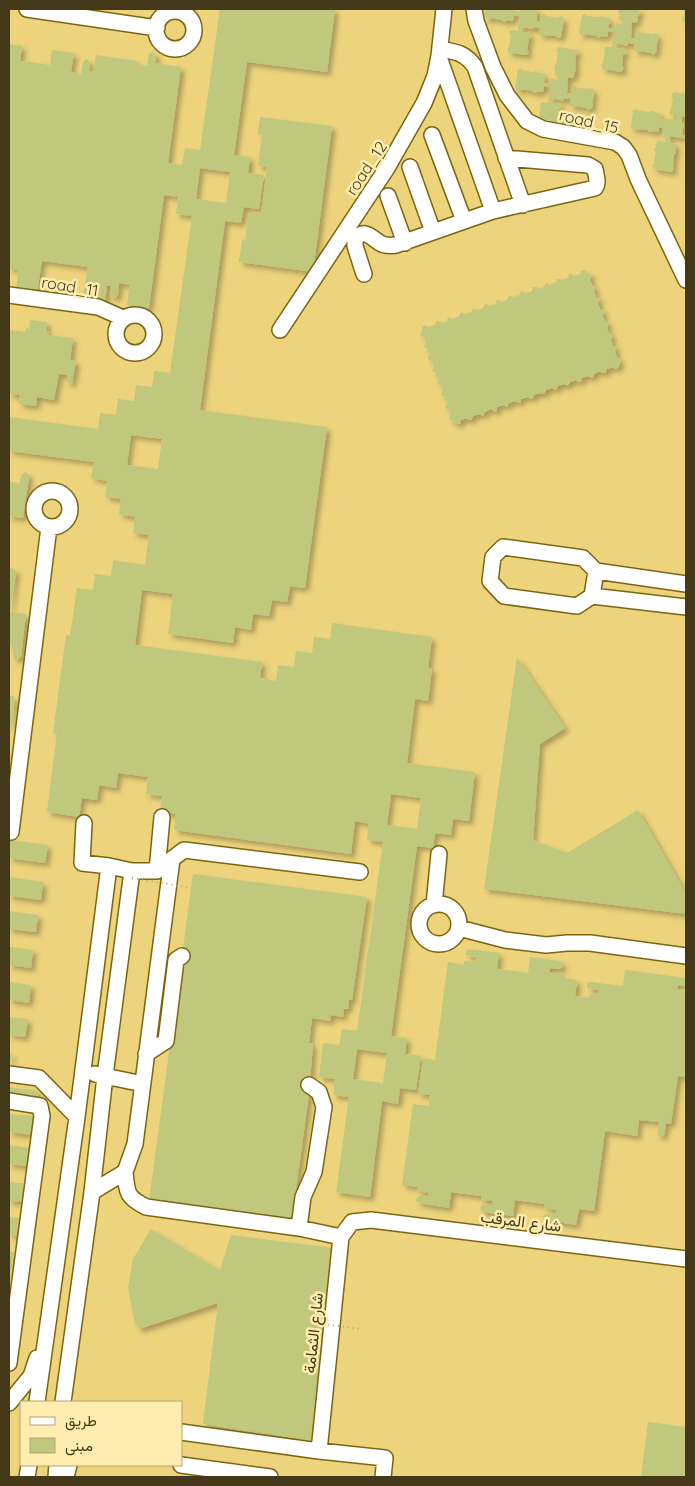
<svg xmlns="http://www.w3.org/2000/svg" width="695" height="1486" viewBox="0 0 695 1486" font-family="Quicksand,Vazirmatn,sans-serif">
<defs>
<filter id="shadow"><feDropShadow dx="4" dy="4" stdDeviation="2.5" flood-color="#0004"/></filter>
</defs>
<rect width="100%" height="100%" fill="#f6df91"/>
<path fill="#ecd37c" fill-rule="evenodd" d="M9,9H686V1477H9ZM21,1402H181V1465H21Z"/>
<path fill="#bfc87c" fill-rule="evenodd" filter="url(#shadow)" d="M220,9H335L327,72L247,62L234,155L250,157L248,173L264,175L259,209L244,207L241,223L225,221L200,410L327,427L305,588L290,586L287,602L272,600L269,616L253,614L251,630L235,627L233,643L168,634L173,594L142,590L135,645L262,662L260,678L276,681L278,665L294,667L296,651L312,653L314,637L330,639L332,623L432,637L428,668L432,669L428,701L415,699L407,763L475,772L469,821L453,819L451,835L435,833L433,848L417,846L391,1036L407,1038L405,1054L421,1056L416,1090L400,1088L398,1104L382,1101L370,1197L336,1192L349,1097L333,1095L335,1079L319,1077L323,1043L339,1045L342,1029L357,1031L383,842L367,840L369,824L355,821L351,854L174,830L176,814L160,812L162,796L146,794L148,777L118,773L116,788L99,785L97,800L82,798L79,817L47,812L57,733H53L66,635L70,636L77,588L93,590L95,574L111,576L113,560L145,565L149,535L133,533L135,517L119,514L121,499L105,497L107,481L91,478L94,462L9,451V417L98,429L100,413L116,415L118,399L134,401L136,385L152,387L154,371L170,373L192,216L176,214L178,197L164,195L149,308L127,305L130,285L119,283L118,295L114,298L112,297L110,294L111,286H107L105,302L83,299L88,267L42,261L37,293L16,290L18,270L9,268V44L22,46L20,61L50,65L52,50L74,53L71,72L81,74L83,62L86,59L88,60L90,62L89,71H94L96,55L137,61V65L147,66L149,53L153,52L156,56L155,63L181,67L168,163L182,165L185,148L200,150ZM200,168L230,172L226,203L196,199ZM131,435L162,439L158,469L127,465ZM391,794L421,798L417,829L387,825ZM357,1049L387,1053L383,1083L353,1079Z
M486,9H514V11L520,12L521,9H537V21L540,22L541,16L544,14L547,16L558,18L561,16L564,19L561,37L558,38L556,36L545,35L542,36L539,34L540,28L534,27L533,29L521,27V32L529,33L531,37L529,38L527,50L529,52L527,55L509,53L507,49L509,47L511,36L509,32L511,30L518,31L520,16L514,15L513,21L507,20L505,22L501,20L490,18L488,20L484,17Z
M620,9H639L640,13L638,16L637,23L632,22L631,38H635L636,32L638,30L642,33L653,34L655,33L658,35L656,53L652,55L651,53L639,51L637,53L634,50L635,44L628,43V46L616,43L615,48L624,49L626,53L623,55L622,66L624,68L621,72L603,69L601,65L603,63L605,52L604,48L606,47H612L614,32L608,31L607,37L601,36L599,38L596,36L585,34L582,36L579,33L582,15L585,14L587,16L598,17L601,16L610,19L608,28H615L616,23L623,24L624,21L619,20L620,14L618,12Z
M685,9H686V22H684L682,18L684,16Z
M559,47L577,50L578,53L576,55L575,66L576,69L573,78L568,77L567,93H571L572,87L574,85L577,88L589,89L591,88L594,90L592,108L588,110L586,108L575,106L573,108L570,105V99L564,98V101L552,98L551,103L560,104L561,108L559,110L558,121L559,123L557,126L537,120L539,119L541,107L540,104L542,102L548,103L550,87L544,86L543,92H537L535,93L532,91L521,89L518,91L515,89L518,70L521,68L523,71L534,72L536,71L539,73L545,74L544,83H551V78L559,80V76L555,75V69L554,67L556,64L558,53L556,50Z
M674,92L686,94V117H682V123H684L682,135H686V139L670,136L669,143L676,144L675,150L676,152L674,155L673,166L674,168L672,172L654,169L652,165L654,164L656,152L654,150L656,147L657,141L666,142L667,136L662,135L663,128L659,127V132L653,131L650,132L647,130L636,129L634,130L631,128L633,110L637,109L639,111L650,112L652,111L661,114L660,119H676L677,116L671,115L669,113L671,109L673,98L671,96Z
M260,117L332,126L313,272L239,262L242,239L245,240L249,213L261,214L267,167L258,166L262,135L258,134Z
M584,270L592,275L590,279L592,285L596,287L594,291L596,297L600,299L598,303L600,309L605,311L602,315L605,321L609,323L607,327L609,333L613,335V337L611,339L613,346L617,347L615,352L617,358L621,360L618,368L615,369L613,367L607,369L605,373H602L600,371L594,374V376L592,378L588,376L582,378L581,382H578L576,380L570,382L568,386L564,384L558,386L556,390L552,388L546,390L544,394H541L540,393L534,395L532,399L528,397L521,399L520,403L515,401L509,403L507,407L503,405L497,407V410L495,412L491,409L485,412L483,416L479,414L473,416L471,420H468L467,418L461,420L460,424H457L453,421H451L449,418L451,415L449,409H446L445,407L447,403L445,397L441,395L443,391L441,385L437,383L439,379L436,373L432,371L434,367L432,361L428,359V356L430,355L428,349L425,348L424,346L426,343L424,337L420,335L423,326L426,325L428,327L435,325L436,321H439L441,323L447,321L448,317L453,319L459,316L461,312L465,314L471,312L473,308L477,310L483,308L485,304H487L489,306L495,304L497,300H500L501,302L507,300L508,297L510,295L513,297L520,295L521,291L526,293L532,291L533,287H536L538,289L544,287L546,283L550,285L556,282L557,279H560L562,280L568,278L569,274H572L574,276L580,274L581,271Z
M30,320L47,322L46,331H49L48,335L73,338L70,360L76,361L72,383L70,384L67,382V375L59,374L54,400L37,397L36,406L19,404L20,395L9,394V330L25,332L26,328L29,329Z
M25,472L28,474L29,477L23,518L9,516V482L20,483L21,475Z
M11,568L14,569L16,572L10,612L26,614L21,657L16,660L13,657L14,646L9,645V570Z
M517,657L565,728L540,744L533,840L567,853L638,810L686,894V914L484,889Z
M9,696H13L15,700L11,727H9Z
M9,840L48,845L45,863L9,858Z
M193,874L367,897L352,1000H349L348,1009H344L343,1017L331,1015L330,1021L312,1018L309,1043L313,1044L309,1094L292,1219L149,1201Z
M9,877L43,882L41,900L9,896Z
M9,911L38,915L36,932L9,929Z
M9,947L33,950L31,968L9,965Z
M469,949L499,953L497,969L528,973L530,957L560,961L563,964L562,967L560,969L550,968V972L562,974L561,978L577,980L575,996L589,998L590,994L598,995V990L590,989L587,987V983L590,982L623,986L625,970L686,978V986L678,985L677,989L686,990V1077L678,1076L671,1124L666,1123L664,1135L661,1137L657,1135L659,1122L639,1120L637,1136L605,1131L594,1211L579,1209L576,1225L545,1220L543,1217L545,1214H556V1210L544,1208L545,1204L515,1200L513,1216L483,1212L480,1209L481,1205L484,1204L492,1206L493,1201L481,1200V1196L451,1192L449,1208L419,1203L416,1201L417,1197L420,1196L428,1197L429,1193L417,1191L418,1187L402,1185L413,1104L429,1106L430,1095L418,1094L423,1058L435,1060L448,962L464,965V961L476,962L477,958L466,955V951Z
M9,982L31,985L29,1003L9,1000Z
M9,1017L28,1019L25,1037L9,1035Z
M9,1053H12L11,1062L9,1061Z
M9,1087L38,1091L37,1100L9,1096Z
M9,1114L35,1116L33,1135L9,1132Z
M9,1145L30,1148L27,1166L9,1164Z
M9,1182L26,1184L24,1202L9,1201Z
M9,1217L19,1218L17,1236L9,1235Z
M151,1229L220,1270L231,1235L332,1248L313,1441L203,1424L218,1303L139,1329L134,1320L128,1287L133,1259Z
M9,1252H14L11,1271L9,1270Z
M648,1422L686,1427V1477H641Z"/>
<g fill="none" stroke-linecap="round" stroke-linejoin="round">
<g stroke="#7b660e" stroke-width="18">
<path id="minor" d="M27,9L157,28
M474,9L476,21L493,67L507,95L527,121L543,129L615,142L623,147L629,155L638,179L686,280
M156 30a19 19 0 1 1 38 0a19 19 0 1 1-38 0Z
M440,49C455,52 465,52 475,67L523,205
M439,57L493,211
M432,135L464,221
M410,167L433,232
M388,196L405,243
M364,274L355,246V239C365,228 370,237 380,243C385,246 390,246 396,245L493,211L595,188C599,182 596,176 595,169L588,165L506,158
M9,295L98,307L123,318
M116 334a19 19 0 1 1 38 0a19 19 0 1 1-38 0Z
M280,330L387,168L424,103L435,76L439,56L444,9
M34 509a18 18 0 1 1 36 0a18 18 0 1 1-36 0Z
M596,571L686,584
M592,596L596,571L583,558L503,547L493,557L490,581L504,596L577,606L592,596L686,607
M84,823L82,863L109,866L132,871H157L162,817
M11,832L49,527
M419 924a20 20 0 1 1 40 0a20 20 0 1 1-40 0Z
M434,905L439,854
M459,928L505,940L546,945L567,943H590L686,956
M146,1054L166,1041L176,960L182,956
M9,1074L39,1078L77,1117
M95,1074L143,1084
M9,1101L40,1106L42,1116L9,1363
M125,1172C127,1194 127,1197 146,1207L299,1228L341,1237
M92,1192L125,1172L135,1144L172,859L184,850L360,872
M299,1228L303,1197L314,1172L324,1107L319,1092L309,1085
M37,1402L77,1117L109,866
M63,1402L92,1192L105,1076L132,871
M9,1403L31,1376L37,1358
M181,1432L319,1451L385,1458L383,1477
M319,1451L341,1237L352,1222L371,1220L686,1259
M181,1465L270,1477
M27,1477L29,1465
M56,1477L57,1465
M66,1477L69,1465"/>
</g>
<use href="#minor" stroke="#fff" stroke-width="15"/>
<path stroke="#baa769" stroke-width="2" stroke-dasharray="1 4" stroke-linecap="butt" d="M132,878L191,888
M323,1324L361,1329"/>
</g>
<g text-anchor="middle" stroke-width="5" stroke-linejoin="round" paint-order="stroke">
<g font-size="16" fill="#433919" stroke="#ffedaf">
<text transform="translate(589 121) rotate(13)" y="6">road_15</text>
<text transform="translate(366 168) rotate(-57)" y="6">road_12</text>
<text transform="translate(70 286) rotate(9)" y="6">road_11</text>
<text transform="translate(521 1221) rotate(7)" y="6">شارع المرقب</text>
<text transform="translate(313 1333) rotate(-84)" y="6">شارع الثمامة</text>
</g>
</g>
<rect width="695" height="1486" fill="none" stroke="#433919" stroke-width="20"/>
<rect x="20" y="1401" width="162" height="65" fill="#ffedaf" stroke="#b4a573"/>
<rect x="30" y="1417" width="25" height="8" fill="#ffffff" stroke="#b4a573"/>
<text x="65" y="1426" font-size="15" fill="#433919">طريق</text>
<rect x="30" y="1438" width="25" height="15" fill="#bfc87c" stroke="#b4a573"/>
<text x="65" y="1451" font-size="15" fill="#433919">مبنى</text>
</svg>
